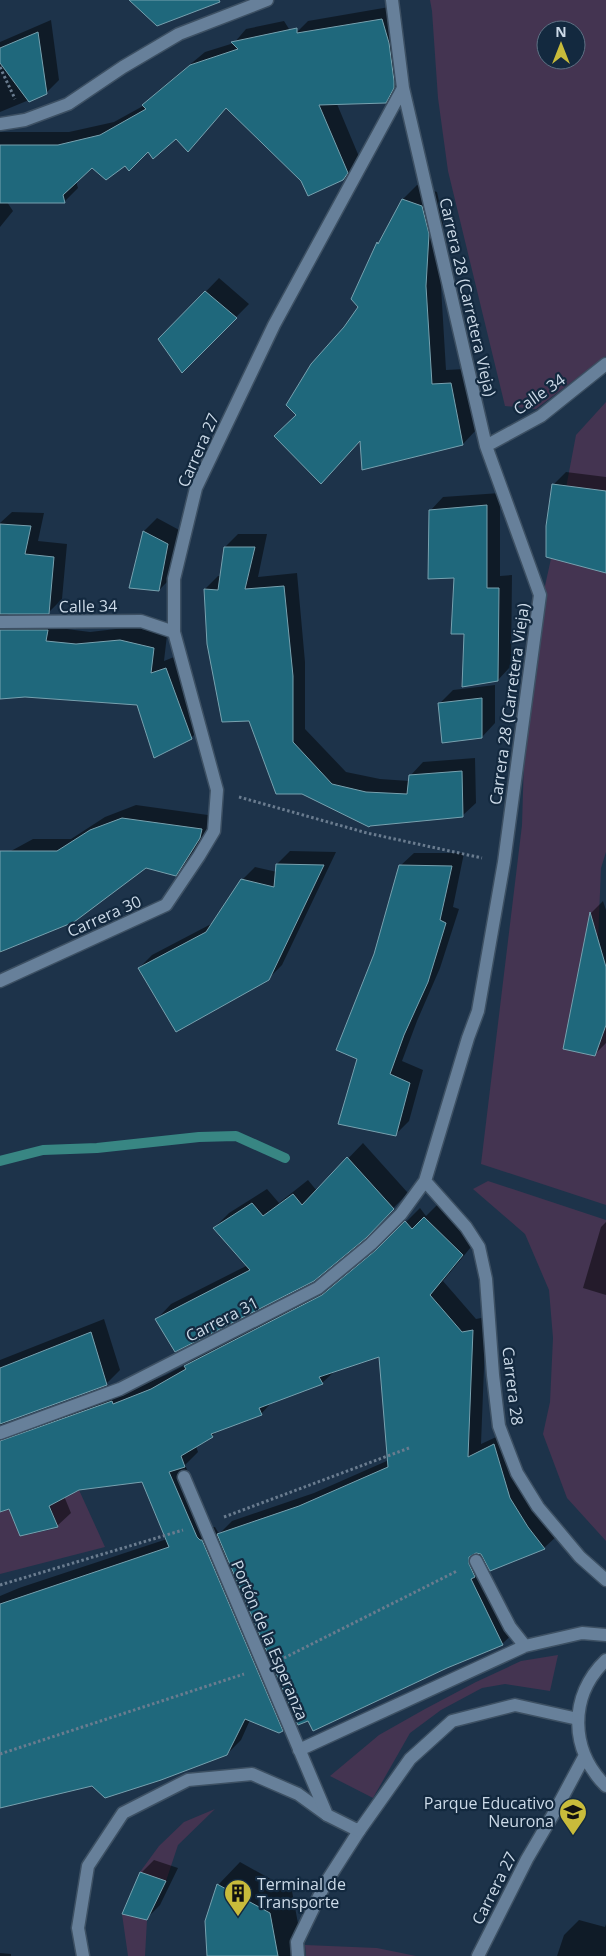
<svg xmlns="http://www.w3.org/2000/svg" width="606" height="1956" viewBox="0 0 606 1956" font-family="'Open Sans',sans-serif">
<rect width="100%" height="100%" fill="#1d334a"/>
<path fill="#443451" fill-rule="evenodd" d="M430,0H606V356L536,409L505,406L448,171L438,98L432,11ZM546,30H576V60H546Z
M606,402V852L601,868L598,941L606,979V1205L481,1164L522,825L525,725L543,595L563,504L576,435Z
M488,1181L606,1220V1541L567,1498L543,1434L550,1402L553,1338L549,1290L525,1234L473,1189Z
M79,1490L105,1547L0,1574V1512L9,1509L21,1536L58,1528L50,1505Z
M558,1655L550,1691L505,1684L482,1688L441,1710L410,1733L373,1798L330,1776L379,1735L425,1709L476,1682L521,1661Z
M215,1809L178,1845L166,1881L140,1872L159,1846L184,1822Z
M122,1914L147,1920L145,1956H128Z
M305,1945L377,1948L416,1956H306Z"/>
<path fill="#0007" fill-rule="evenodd" d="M395,6L402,29L406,74L399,88L385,102L337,104L360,159L356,166L343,179L302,180L227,107L188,150L176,138L148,150L125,164L92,166L76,181L78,188L64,202H7L13,211L0,227V132H69L114,122L143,106L157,92L205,52L234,43L246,29L284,21L296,40L295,34L308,21Z
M51,20L59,80L46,93L0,112V42Z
M417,185L437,192L443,219L440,270L446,370L465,369L477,429L463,444L361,439L298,414L345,328L360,307L353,299L378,243L383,238L403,199Z
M219,278L249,304L182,372L160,339Z
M566,472L606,477V572L553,485Z
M500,493V576L512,575L511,666L498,680L465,633L455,576L430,511L443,497Z
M12,512L44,513L38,541L67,544L62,599L49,612L5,613L14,617H60L59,628L90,632L133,627L167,635L164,661L179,655L204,725L191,738L137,704L25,696L0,698V523Z
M157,518L181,531L172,577L159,590L130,587L144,531Z
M238,534H267L258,577L297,573L305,662V729L346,772L380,779L409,781L410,776L423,762L475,758L476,803L462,816L302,793L205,589L218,576H221L225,547Z
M495,685V723L482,737L439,704L453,690Z
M136,805L215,816L213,824L189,861L176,874L145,867L0,953V857L33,839H71L105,817Z
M290,851L336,852L282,965L268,979L139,968L152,955L213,923L242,880L255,867L277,872V864Z
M414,853H464L453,907L459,909L440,968L417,1021L402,1061L423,1070L409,1121L396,1134L358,1058L375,954L400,866Z
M603,901L606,910V1043L594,1055L564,1048L575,987L591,913Z
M363,1143L408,1193L365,1237L157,1319L171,1304L248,1265L214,1228L229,1213L267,1189L279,1203L308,1180L317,1191Z
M438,1204L476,1241L443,1281L476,1319L486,1317L481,1444L507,1432L524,1484L558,1535L544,1548L487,1563L485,1565L516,1631L502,1644L308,1719L296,1717L282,1730L250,1720L241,1740L227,1754L0,1806V1596L19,1588L167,1539L143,1480L78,1489L64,1496L71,1513L57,1526L10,1508L0,1511V1360L104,1319L120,1370L106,1384L5,1421L12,1428L127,1392L166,1375L189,1363L199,1352L337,1282L391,1237L420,1208L426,1216ZM380,1355L389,1460L314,1493L232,1521L219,1534L215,1527H213L210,1523L185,1465L198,1452L196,1446L212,1436L219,1429L261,1414L273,1401L322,1383L336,1370Z
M606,1222V1295L583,1288L601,1227Z
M154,1860L178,1868L160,1905L147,1918L141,1873Z
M240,1862L292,1891L304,1956H208L218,1885Z
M579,1920L605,1927L606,1924V1956H557L564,1935Z
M0,1953L11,1954V1956H0Z"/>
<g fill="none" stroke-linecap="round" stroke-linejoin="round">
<path stroke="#388683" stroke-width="10" d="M0,1161L43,1150L97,1148L199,1137L236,1136L285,1158"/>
</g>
<path fill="#1f687c" stroke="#77a1af" d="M129,0H219L220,2L157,26Z
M382,19L389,43L394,81V88L386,103L319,105L348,173L343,180L308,196L301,181L226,108L188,152L176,139L153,159L148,152L129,171L125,166L106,180L92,168L63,195L65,203H0V145H58L100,135L146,109L142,105L190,65L238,49L231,42L297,28V33Z
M38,32L47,94L29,102L0,63V48Z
M402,199L422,206L429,234L426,286L432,384L451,383L463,445L362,470L360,441L321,484L274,436L296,415L286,405L311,364L344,327L358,307L351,299L377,242L378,244Z
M205,291L237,318L182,373L158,339Z
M552,484L606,491V573L546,557V526Z
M487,505V588H499L498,681L462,687L464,634H451L454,578L428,579L429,510Z
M0,524L31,526L25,554L54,557L49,614H0Z
M143,531L168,544L159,591L129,588Z
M224,547H255L245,589L284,586L293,676V742L332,784L366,792L407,794L409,775L462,771L463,817L370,826L369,827L302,794H276L249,721L222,722L207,644L204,589L218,590Z
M0,630H48L46,641L76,644L120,640L154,648L151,673L166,668L192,739L154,758L137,705L25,697L0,699Z
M482,698V738L442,743L438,703Z
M122,818L202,829L200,838L176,876L146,868L74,922L0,952V851H57L90,830Z
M276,864L324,865L269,980L176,1032L138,968L206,932L241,879L274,887Z
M399,865L452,866L440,920L446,923L428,982L404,1035L390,1074L410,1083L396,1136L338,1124L357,1059L336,1050L374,954Z
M590,912L606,967V1025L595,1056L563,1049Z
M347,1157L394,1209L366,1238L314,1281L175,1352L155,1319L250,1270L213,1228L252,1203L263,1216L293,1194L302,1205Z
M424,1217L463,1255L430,1295L462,1332L473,1330L468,1457L494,1444L510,1498L528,1527L545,1549L490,1571L481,1554L476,1553L469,1557V1564L475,1577L471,1579L503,1645L447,1668L313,1731L308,1721L298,1725L217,1534L299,1506L388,1467L379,1357L319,1377L323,1384L259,1408L262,1415L211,1434L213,1437L181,1456L185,1467L169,1472L197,1537L200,1540H202L283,1731L279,1733L245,1719L227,1755L161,1780L105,1798L92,1786L0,1808V1604L169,1547L142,1482L79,1490L49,1506L58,1527L20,1536L9,1509L0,1512V1441L112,1401L113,1404L151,1389L186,1369L184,1366L322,1295L376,1250L405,1221L412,1229Z
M91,1332L107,1385L0,1424V1368Z
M140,1872L166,1881L147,1920L122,1914Z
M217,1884L270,1913L278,1956H207L205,1921Z"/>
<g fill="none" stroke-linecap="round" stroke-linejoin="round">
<g stroke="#3d5063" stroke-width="15">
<path id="service" d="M83,1956L78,1928L88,1866L123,1813L188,1780L252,1774L298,1794L327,1815
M298,1956L297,1942L325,1884L359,1831"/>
</g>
<g stroke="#3d5063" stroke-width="15">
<path id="minor" d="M0,124L25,120L68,104L123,67L179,34L267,0
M486,446L541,416L606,364
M0,622L141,621L174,632
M0,981L166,905L199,856L214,831L217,790L174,632V579L196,488L274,325L403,88
M425,1181L466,1227L479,1247L486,1279L493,1375L499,1426L517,1473L538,1507L580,1557L606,1580
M0,1433L120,1389L318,1288L371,1244L401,1214L425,1181L468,1038L478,1011L504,862L540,595L486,446L403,88L392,0
M184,1477L327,1815L359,1831L410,1759L452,1721L515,1705L578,1719
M476,1561L510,1627L525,1646
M299,1750L525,1646L582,1633L606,1635"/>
</g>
<g stroke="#3d5063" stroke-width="15">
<path id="secondary" d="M606,1660C568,1696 570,1751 606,1786
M478,1956L527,1859L554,1813L584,1757"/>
</g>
<path stroke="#6a7c8f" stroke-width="3" stroke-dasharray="2.5 2.5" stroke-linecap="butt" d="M0,67L15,99
M239,797L367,833L482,858
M224,1517L409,1448
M0,1585L183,1530
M284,1658L457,1571
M0,1754L244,1674"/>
<use href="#service" stroke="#67809a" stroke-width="12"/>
<use href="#minor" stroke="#67809a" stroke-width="12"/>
<use href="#secondary" stroke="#67809a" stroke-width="12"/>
</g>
<defs>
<g id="school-pin" transform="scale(1.4375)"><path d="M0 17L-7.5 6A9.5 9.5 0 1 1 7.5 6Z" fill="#c8bb3b" stroke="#13293f"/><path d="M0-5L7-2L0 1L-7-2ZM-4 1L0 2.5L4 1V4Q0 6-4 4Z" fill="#111"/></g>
<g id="building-pin" transform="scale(1.4375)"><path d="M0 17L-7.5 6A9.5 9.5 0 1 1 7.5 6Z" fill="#c8bb3b" stroke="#13293f"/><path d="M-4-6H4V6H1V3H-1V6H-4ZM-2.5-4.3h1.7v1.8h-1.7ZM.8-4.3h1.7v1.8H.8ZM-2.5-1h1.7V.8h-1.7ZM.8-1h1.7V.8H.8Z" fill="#111"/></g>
</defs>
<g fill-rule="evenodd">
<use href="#school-pin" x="573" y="1812"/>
<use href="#building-pin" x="238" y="1893"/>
</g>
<g text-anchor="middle" stroke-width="4.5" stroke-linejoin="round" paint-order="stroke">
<g font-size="16" fill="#ccdae8" stroke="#13293f">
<text transform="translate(468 297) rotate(77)" y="6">Carrera 28 (Carretera Vieja)</text>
<text transform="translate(539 394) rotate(-35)" y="6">Calle 34</text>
<text transform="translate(198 450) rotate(-66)" y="6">Carrera 27</text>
<text transform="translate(88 606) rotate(-1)" y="6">Calle 34</text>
<text transform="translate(509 704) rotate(-82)" y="6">Carrera 28 (Carretera Vieja)</text>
<text transform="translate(104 916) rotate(-24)" y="6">Carrera 30</text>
<text transform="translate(222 1319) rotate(-27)" y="6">Carrera 31</text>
<text transform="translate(513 1386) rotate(83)" y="6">Carrera 28</text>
<text transform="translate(270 1640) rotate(67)" y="6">Portón de la Esperanza</text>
<text transform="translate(494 1888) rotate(-63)" y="6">Carrera 27</text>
</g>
<g font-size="16" fill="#ccdae8" stroke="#13293f" text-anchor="end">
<text x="554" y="1809">Parque Educativo<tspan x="554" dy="18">Neurona</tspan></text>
<text x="257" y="1890" text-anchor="start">Terminal de<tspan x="257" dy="18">Transporte</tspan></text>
</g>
</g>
<g transform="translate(561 45)"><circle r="24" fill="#13293f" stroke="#5d7083"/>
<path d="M0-4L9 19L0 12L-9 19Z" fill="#c8bb3b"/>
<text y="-8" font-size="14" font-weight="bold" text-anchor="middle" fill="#ccdae8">N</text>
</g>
</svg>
